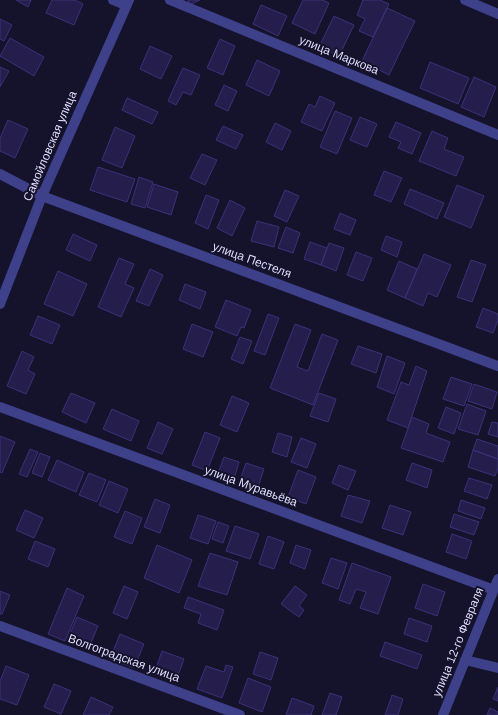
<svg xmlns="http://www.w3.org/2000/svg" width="498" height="715" viewBox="0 0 498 715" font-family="Arial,sans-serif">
<rect width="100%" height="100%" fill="#15122c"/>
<path fill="#251e4d" stroke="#3b3178" d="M16,0H31L28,7Z
M52,0H75L83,4L74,25L46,13Z
M188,0H200L189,5Z
M303,0H322L329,3L315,34L292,23Z
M363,0H380L389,4L373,37L359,31L365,19L357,15Z
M261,5L287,16L278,36L253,24Z
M387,8L415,21L389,75L362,61Z
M334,16L354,25L339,56L319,47Z
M0,19L12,25L4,41L0,39Z
M10,38L44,57L34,76L0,56Z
M220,39L235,46L223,75L207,68Z
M150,46L172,56L161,79L140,69Z
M257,60L280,71L269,96L246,85Z
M430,62L469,78L458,104L420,88Z
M0,67L9,71L0,87Z
M183,68L200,75L191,95L183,92L176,105L168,101Z
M474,77L496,87L484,117L461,107Z
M224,85L237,91L228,111L215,105Z
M320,96L335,103L322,131L301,122L309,104L315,107Z
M127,98L158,112L152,124L122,110Z
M335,111L352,118L337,154L320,147Z
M360,117L377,124L367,147L350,140Z
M8,120L28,129L15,158L0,151V138Z
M396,122L421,133L412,154L398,148L401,142L389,137Z
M275,123L291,131L282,150L266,142Z
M223,126L243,135L236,149L216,140Z
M115,127L135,136L122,168L102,160Z
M432,131L448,138L444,149L464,157L456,176L419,161Z
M202,154L217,160L205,185L190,178Z
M98,167L135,179L127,202L90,190Z
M384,171L402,178L391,202L374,195Z
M139,177L153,182L145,208L131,204Z
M154,184L178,192L171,215L147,207Z
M457,185L484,196L471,228L444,217Z
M410,189L444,203L437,219L404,204Z
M285,190L299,196L287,222L274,216Z
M206,195L219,200L208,229L195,223Z
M230,200L245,208L232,236L217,228Z
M340,213L356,220L350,235L334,229Z
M257,221L279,227L274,247L251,241Z
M286,227L300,233L293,253L278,248Z
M73,234L97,245L90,261L66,250Z
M386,236L402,242L397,257L381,250Z
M310,242L327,248L321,265L304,259Z
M329,243L344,248L336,271L321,265Z
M356,252L372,258L363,281L347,275Z
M424,254L451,265L437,297L428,293L423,306L405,298Z
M119,258L134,264L125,284L134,288L121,317L98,307Z
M471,260L486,265L472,302L457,297Z
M399,261L417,269L405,298L387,290Z
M150,269L163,275L149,306L136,301Z
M58,271L87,284L73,316L44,304Z
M185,284L206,292L200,309L179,300Z
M226,300L251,310L244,328L241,327L237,336L215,327Z
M483,308L498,314V320L493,333L476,327Z
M268,314L279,318L265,355L254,351Z
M38,316L60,325L52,344L30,335Z
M192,324L213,332L203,357L183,349Z
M295,324L311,330L297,367L308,371L322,334L338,340L313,405L270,388Z
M240,337L252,341L243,364L231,359Z
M358,346L382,354L376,373L351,364Z
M22,351L34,357L28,370L35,374L26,394L7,386Z
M387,356L405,363L394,394L377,387Z
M416,366L427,371L408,428L387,420L401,382L409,385Z
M451,377L472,384L464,406L443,399Z
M474,384L497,392L492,409L468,401Z
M71,393L95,403L86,423L62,412Z
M319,393L336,399L328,422L310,416Z
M232,396L249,403L237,432L220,425Z
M467,404L486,411L478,435L458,429Z
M446,407L461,413L454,434L438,428Z
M112,409L139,421L131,441L103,429Z
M412,417L429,424L426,433L450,442L443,462L401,448Z
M158,422L173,429L162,454L147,448Z
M492,422L498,423V437L488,434Z
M205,432L220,438L207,471L192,465Z
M278,433L292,437L287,457L272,452Z
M0,436L15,442L2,473L0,472Z
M301,438L316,444L307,468L291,462Z
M477,439L498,446V459L473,450Z
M30,449L38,452L27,477L19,474Z
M473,450L498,459V468L495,476L468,467Z
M40,453L50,457L42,477L32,473Z
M224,457L239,462L234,479L218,473Z
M57,460L84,472L76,492L48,480Z
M246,463L264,469L258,487L240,480Z
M412,463L432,470L427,488L406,480Z
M339,465L356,471L348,490L332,483Z
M298,470L316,477L306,504L288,497Z
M89,473L106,480L97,502L79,495Z
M469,478L492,485L487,499L464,491Z
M109,481L128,489L118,513L99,505Z
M348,495L370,501L362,523L341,516Z
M155,499L170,505L160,533L144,527Z
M461,500L485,508L481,519L458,511Z
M390,505L411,512L403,535L382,528Z
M25,510L43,518L34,538L16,530Z
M125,511L142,518L132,544L114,537Z
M454,514L479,522L474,535L450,527Z
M198,515L216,521L208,544L190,538Z
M218,522L229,526L223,543L212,539Z
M235,526L259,534L250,559L226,551Z
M452,534L472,541L466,559L446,552Z
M268,536L284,542L274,569L259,564Z
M35,541L55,549L48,567L28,559Z
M157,545L192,560L179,593L144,578Z
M296,545L311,550L305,569L290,563Z
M210,553L238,562L227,595L198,586Z
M331,558L347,563L338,589L322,583Z
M352,563L391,577L378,614L360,608L366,592L356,589L350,604L339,600Z
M423,584L445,592L437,616L415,608Z
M124,586L138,592L127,619L113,613Z
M295,586L307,595L299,606L304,610L299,617L281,604Z
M67,588L84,596L65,641L48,634Z
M0,591L10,595L2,614H0Z
M188,597L224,610L217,630L198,623L201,614L184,608Z
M77,617L98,626L88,650L67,641Z
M409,618L432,626L427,642L404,634Z
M120,634L144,644L134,668L110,659Z
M385,642L422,655L417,669L380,656Z
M162,651L184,659L176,681L154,674Z
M260,652L278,658L271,680L253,674Z
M226,665L233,667L222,698L197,689L206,666L224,672Z
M6,666L29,675L17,705L0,699V681Z
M248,678L271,687L262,712L239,703Z
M54,684L71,691L61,714L44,707Z
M498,687V701L493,699Z
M330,693L342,697L336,715H322Z
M392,695L403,699L398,715H385Z
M91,697L113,707L109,715H83Z
M292,698L314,706L311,715H286Z
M490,708L498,712V715H487Z"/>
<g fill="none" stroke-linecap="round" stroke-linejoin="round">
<path stroke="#3e408a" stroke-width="10" d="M113,0L125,5
M170,0L498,135
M465,0L498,14
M0,174L42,196L498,366
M0,304L42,196L129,0
M0,407L494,590
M0,626L240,715
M465,660L498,668
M443,715L498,579"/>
</g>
<g text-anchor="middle" stroke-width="4" stroke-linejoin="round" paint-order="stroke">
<g font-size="12" fill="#dfdefe" stroke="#15122c">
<text transform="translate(339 55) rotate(22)" y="4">улица Маркова</text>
<text transform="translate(50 146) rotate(-67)" y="4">Самойловская улица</text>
<text transform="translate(252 260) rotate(20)" y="4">улица Пестеля</text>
<text transform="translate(251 486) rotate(20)" y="4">улица Муравьёва</text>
<text transform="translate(458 642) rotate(-68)" y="4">улица 12-го Февраля</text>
<text transform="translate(124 658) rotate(20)" y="4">Волгоградская улица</text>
</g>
</g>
</svg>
